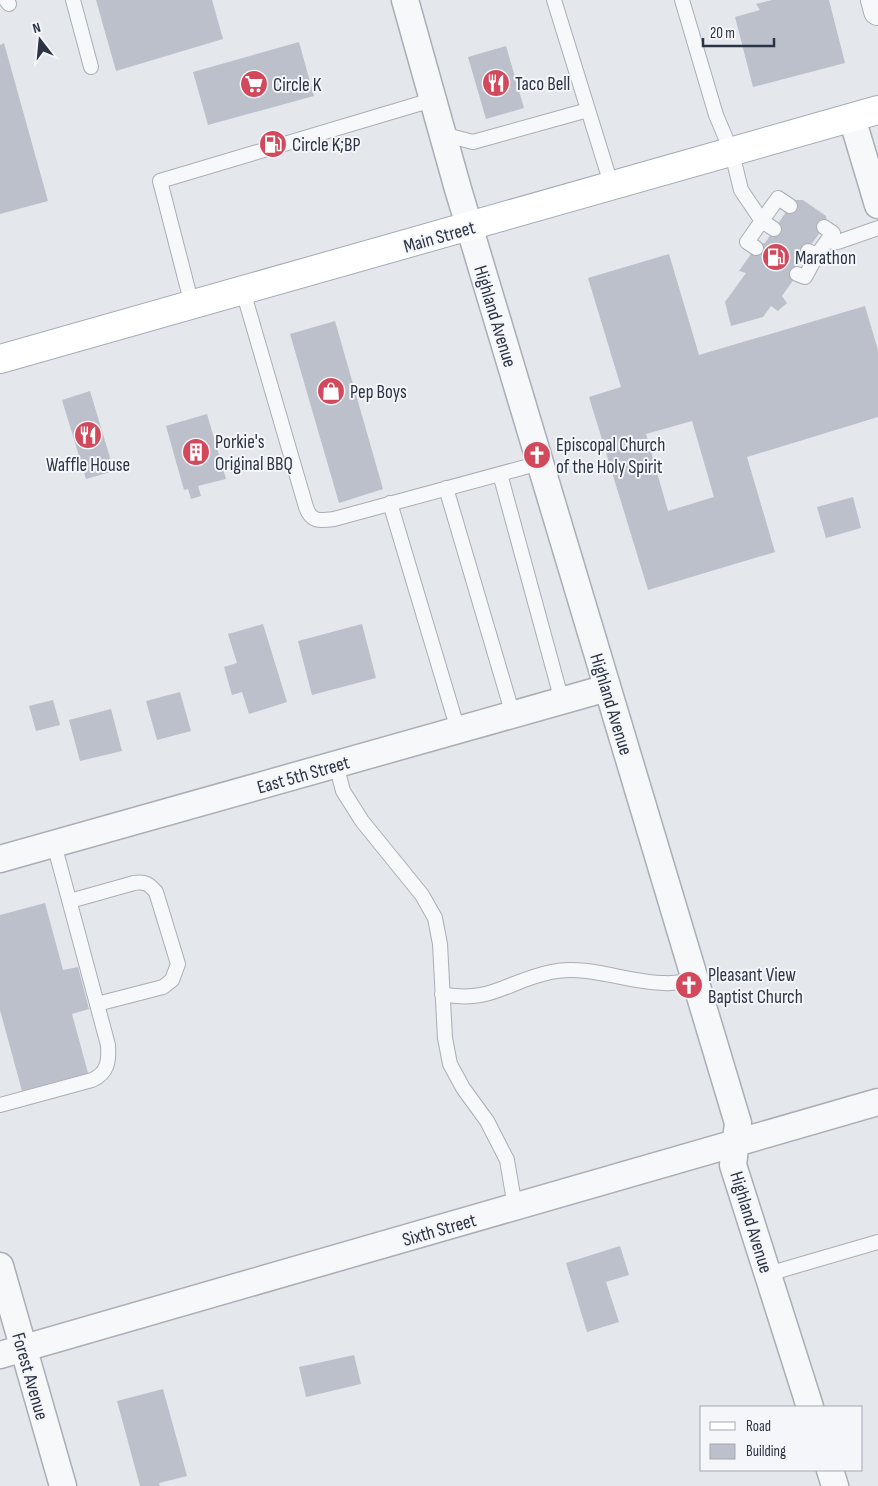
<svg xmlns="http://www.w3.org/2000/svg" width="878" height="1486" viewBox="0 0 878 1486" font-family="'Sofia Sans Condensed',sans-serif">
<rect width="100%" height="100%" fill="#e4e7ec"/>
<path fill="#bbc0ca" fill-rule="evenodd" d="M96,0H212L223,39L116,71Z
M772,0H829L845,63L753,87L735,17L760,10L756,4Z
M299,42L314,96L208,125L193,72Z
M4,43L48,201L0,214V45Z
M506,46L524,108L486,119L468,57Z
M794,200H803L826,216L827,222L798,264L799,272L782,296L787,303L778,311L771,306L763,317L731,326L725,302L746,273L739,271L758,244L765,243Z
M669,254L699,355L865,306L878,350V417L747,457L775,552L648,590L589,397L621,387L588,278ZM692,421L714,497L668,511L646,434Z
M335,321L383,489L339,503L290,334Z
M90,391L114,471L86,479L62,400Z
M207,414L226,479L198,486L201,496L191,499L188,489L184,490L166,426Z
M853,497L861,528L826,538L817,507Z
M263,624L287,702L249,714L242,692L232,695L224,667L237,663L228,634Z
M362,624L376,678L312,695L298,641Z
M180,692L191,731L157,740L146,701Z
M53,700L60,725L36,731L29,706Z
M111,709L122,751L80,761L69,720Z
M45,903L63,970L78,967L89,1009L72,1014L88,1073L22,1091L0,1010V915Z
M620,1246L629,1275L606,1282L619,1322L587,1332L566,1263Z
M354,1355L361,1384L306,1397L299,1367Z
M163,1389L187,1476L159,1483L160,1486H140L117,1401Z"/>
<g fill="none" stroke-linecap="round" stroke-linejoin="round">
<g stroke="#a9aeb7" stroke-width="16">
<path id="service" d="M6,0L9,4
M73,0L91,67
M554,0L612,187
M682,0L716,115L732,153L741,190L762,221L774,229
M442,134L473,142L588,110
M824,227L833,233L827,241
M756,248L747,242L778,198L790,206
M808,251L817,255L827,241L838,242L878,228
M797,274L805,277L817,255
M243,291L306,507C311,522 319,521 334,519L540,463
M192,305L160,181L432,100
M500,474L562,701
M446,488L513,715
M390,503L458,730
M336,764L343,791L362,821L422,895L435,918L440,944L445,1038L450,1064L463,1088L487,1121L507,1160L515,1207
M70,901L134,883C145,881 149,884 156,892L178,964L172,980L163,987L97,1004
M442,994C491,1004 507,981 551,972C589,964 627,983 665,983C674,984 685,981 695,980
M0,1105L92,1080C108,1073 109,1061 108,1045L54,844
M768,1274L878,1242"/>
</g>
<g stroke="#a9aeb7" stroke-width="29">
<path id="minor" d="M405,0L458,189L738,1123L733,1165L810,1407
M852,118L878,205
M0,859L607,688
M0,1266L63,1486
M0,1355L878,1102
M830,1470L835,1486"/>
</g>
<g stroke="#a9aeb7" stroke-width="30">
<path id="tertiary" d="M875,0L878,11"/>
</g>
<g stroke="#a3abb8" stroke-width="30">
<path id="primary" d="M0,359L878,110"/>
</g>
<use href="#service" stroke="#f7f8fa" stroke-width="14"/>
<use href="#minor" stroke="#f7f8fa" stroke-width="26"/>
<use href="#tertiary" stroke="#f7f8fa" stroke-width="28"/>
<use href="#primary" stroke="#fff" stroke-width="28"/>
</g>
<defs>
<g id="restaurant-disc" transform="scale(1.4375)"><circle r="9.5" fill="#d1495b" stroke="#f4f6f9"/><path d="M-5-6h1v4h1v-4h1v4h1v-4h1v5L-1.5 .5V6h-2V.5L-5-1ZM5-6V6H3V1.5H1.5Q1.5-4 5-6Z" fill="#fff"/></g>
<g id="supermarket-disc" transform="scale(1.4375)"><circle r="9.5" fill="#d1495b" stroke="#f4f6f9"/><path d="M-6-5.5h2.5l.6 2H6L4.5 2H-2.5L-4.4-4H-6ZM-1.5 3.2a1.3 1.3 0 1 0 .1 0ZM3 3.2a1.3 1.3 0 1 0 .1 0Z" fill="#fff"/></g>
<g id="fuel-disc" transform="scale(1.4375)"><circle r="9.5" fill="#d1495b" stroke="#f4f6f9"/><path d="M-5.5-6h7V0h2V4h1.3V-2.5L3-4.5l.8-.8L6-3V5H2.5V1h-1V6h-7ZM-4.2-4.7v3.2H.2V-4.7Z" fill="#fff"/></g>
<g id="shop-disc" transform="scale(1.4375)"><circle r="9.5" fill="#d1495b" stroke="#f4f6f9"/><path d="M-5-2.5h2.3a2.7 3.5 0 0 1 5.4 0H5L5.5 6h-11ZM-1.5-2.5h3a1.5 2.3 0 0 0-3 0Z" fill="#fff"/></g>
<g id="building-disc" transform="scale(1.4375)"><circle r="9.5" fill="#d1495b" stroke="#f4f6f9"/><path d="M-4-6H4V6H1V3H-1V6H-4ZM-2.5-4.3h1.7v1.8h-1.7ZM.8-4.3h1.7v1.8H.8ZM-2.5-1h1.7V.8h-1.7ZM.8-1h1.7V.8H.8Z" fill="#fff"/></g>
<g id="church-disc" transform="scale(1.4375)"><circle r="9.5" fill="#d1495b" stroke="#f4f6f9"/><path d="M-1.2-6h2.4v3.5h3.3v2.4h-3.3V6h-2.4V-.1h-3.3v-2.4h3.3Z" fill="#fff"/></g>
</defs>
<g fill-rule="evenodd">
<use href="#restaurant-disc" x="496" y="83"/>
<use href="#supermarket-disc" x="254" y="84"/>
<use href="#fuel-disc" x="273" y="144"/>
<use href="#fuel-disc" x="776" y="257"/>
<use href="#shop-disc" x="331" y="391"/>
<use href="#restaurant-disc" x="88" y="435"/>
<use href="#building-disc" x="196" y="452"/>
<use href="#church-disc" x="537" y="455"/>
<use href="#church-disc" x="689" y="985"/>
</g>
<g text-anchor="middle" stroke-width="4" stroke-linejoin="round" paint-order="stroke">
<g font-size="19" fill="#2b3445" stroke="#f4f6f9" text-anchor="start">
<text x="515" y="90">Taco Bell</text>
<text x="273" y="91">Circle K</text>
<text x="292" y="151">Circle K;BP</text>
<text x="795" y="264">Marathon</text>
<text x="350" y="398">Pep Boys</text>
<text x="215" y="448">Porkie's<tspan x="215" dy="22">Original BBQ</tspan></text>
<text x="556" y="451">Episcopal Church<tspan x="556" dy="22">of the Holy Spirit</tspan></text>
<text x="88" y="471" text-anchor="middle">Waffle House</text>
<text x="708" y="981">Pleasant View<tspan x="708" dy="22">Baptist Church</tspan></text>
</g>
<g font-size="19" fill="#2b3445" stroke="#f4f6f9">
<text transform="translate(439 236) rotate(-16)" y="7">Main Street</text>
<text transform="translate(496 316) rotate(73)" y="7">Highland Avenue</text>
<text transform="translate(612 704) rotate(73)" y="7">Highland Avenue</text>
<text transform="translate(303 774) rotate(-16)" y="7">East 5th Street</text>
<text transform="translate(752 1222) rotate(73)" y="7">Highland Avenue</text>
<text transform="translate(439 1229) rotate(-16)" y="7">Sixth Street</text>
<text transform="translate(31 1376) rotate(74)" y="7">Forest Avenue</text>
</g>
</g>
<rect x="700" y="1406" width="162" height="65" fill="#f4f6f9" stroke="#a4a8b1"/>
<rect x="710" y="1422" width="25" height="8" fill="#ffffff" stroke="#a4a8b1"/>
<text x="746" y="1431" font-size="15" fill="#2b3445">Road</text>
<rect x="710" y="1444" width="25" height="15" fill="#bbc0ca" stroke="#a4a8b1"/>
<text x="746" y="1456" font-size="15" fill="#2b3445">Building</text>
<g transform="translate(40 40) rotate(344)" stroke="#f4f6f9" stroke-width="4" paint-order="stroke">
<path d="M0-4L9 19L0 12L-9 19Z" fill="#2b3445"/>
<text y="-8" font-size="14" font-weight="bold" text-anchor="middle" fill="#2b3445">N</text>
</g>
<path d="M703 38v8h71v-8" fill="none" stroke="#2b3445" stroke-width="2.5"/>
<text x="710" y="38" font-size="15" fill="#2b3445" stroke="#f4f6f9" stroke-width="4" paint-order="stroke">20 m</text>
</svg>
